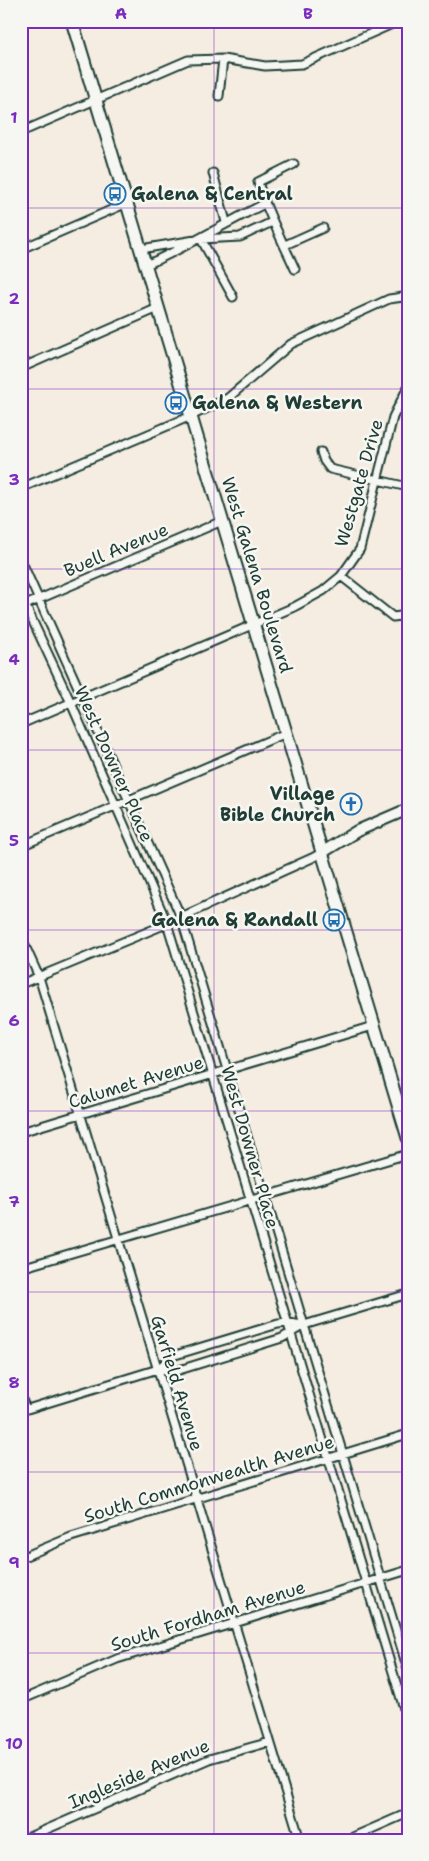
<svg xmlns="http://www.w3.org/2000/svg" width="429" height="1861" viewBox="0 0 429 1861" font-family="'Shantell Sans',sans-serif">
<rect width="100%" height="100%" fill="#f5ede2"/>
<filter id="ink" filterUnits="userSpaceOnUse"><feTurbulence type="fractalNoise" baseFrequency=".02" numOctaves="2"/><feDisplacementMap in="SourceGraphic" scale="10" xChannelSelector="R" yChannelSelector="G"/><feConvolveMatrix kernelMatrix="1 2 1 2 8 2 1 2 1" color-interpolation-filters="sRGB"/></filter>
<g filter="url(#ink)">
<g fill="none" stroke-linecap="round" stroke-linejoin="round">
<g stroke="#1f3d34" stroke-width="11">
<path id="minor" d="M219,96L223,59
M21,132L188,60L223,59L265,66L302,64L399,21
M294,164L258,182C267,213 282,240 295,269
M213,173L226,222
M201,239L233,297
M285,245L323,228
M21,249L127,203
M141,249L201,239L240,237L272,222
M146,265C187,247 224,224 264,204
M21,368L158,308
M321,452L324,461L330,469L408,487
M21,488L191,416L228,398L291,344L389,299L403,297L408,300
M21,560L181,917L408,1670
M341,576L393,617L408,615
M21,596L71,703L167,923L408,1722
M23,606L222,521
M21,724L294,607L323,591L341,576L360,549L393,417L408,387
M21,846L286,733
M21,937L39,977L300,1840
M21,984L159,927L312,858L323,852
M21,1132L373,1026
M21,1268L408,1154
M158,1369L176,1371L282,1338L304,1325L408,1294
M21,1397L26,1409
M21,1411L158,1369L172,1356L278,1324L288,1323L304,1325
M21,1558L71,1537L408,1434
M21,1700L117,1659L408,1570
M22,1840L209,1759L270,1742
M346,1840L408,1813"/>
</g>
<g stroke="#1f3d34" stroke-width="14">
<path id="secondary" d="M323,852L357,831L408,809"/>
</g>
<g stroke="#1f3d34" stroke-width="15">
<path id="primary" d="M72,21L408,1138"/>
</g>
<use href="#minor" stroke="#f6f6f2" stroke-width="7"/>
<use href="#secondary" stroke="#f6f6f2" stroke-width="10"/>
<use href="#primary" stroke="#f6f6f2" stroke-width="11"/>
</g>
</g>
<path fill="none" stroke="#7b2cbf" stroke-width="1" stroke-opacity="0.55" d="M214,21V1840M21,208H408M21,389H408M21,569H408M21,750H408M21,930H408M21,1111H408M21,1292H408M21,1472H408M21,1653H408"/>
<defs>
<g id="bus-ring" transform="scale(1.125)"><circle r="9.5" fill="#f6f6f2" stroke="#1f6fb2" stroke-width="1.5"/><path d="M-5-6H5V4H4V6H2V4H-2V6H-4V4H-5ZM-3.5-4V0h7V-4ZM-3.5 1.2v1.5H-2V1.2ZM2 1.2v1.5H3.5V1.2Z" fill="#1f6fb2"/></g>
<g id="church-ring" transform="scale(1.125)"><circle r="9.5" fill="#f6f6f2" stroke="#1f6fb2" stroke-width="1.5"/><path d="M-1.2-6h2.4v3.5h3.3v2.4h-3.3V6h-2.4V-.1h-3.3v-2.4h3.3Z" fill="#1f6fb2"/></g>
</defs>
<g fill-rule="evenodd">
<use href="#bus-ring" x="115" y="194"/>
<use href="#bus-ring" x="176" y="403"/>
<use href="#church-ring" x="351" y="804"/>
<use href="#bus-ring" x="334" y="920"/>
</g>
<g text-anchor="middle" stroke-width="5" stroke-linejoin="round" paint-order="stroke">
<g font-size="18" font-weight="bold" fill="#1f3d34" stroke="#f6f6f2" text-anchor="start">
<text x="131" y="200">Galena &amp; Central</text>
<text x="192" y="409">Galena &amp; Western</text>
<text x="335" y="800" text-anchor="end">Village<tspan x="335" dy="21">Bible Church</tspan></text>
<text x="318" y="926" text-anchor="end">Galena &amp; Randall</text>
</g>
<g font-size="18" fill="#1f3d34" stroke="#f6f6f2">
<text transform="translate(359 483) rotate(-74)" y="6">Westgate Drive</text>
<text transform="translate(116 550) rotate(-23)" y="6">Buell Avenue</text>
<text transform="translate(257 575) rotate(73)" y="6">West Galena Boulevard</text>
<text transform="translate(114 764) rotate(66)" y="6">West Downer Place</text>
<text transform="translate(136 1082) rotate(-17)" y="6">Calumet Avenue</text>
<text transform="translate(250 1147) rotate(74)" y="6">West Downer Place</text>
<text transform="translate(177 1383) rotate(73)" y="6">Garfield Avenue</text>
<text transform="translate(209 1479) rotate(-17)" y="6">South Commonwealth Avenue</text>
<text transform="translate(208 1616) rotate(-17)" y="6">South Fordham Avenue</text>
<text transform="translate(139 1774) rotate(-23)" y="6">Ingleside Avenue</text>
</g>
</g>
<rect width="429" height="1861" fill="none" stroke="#f6f6f2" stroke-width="55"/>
<rect x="28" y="28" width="374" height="1806" fill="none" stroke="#7b2cbf" stroke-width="2"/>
<g font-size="16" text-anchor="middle" font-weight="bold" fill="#7b2cbf">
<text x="121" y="19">A</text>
<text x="308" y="19">B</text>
<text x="14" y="123">1</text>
<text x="14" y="304">2</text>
<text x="14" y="485">3</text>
<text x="14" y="665">4</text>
<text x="14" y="846">5</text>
<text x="14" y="1026">6</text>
<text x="14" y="1207">7</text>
<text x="14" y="1388">8</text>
<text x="14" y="1568">9</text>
<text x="14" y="1749">10</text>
</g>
</svg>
